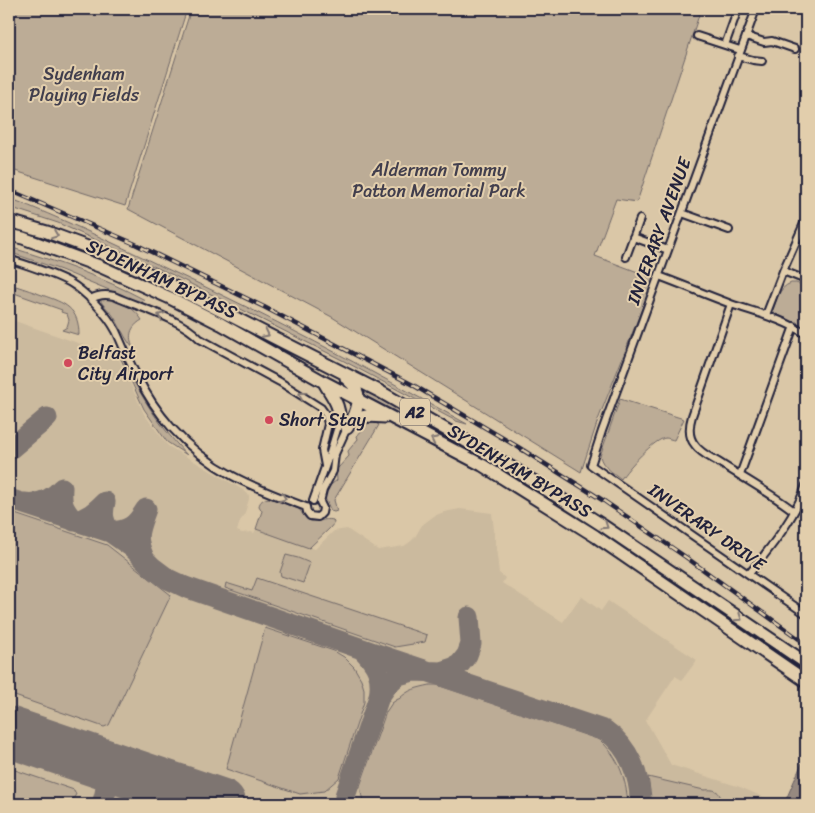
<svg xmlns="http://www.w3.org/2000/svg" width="815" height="813" viewBox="0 0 815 813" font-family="Sriracha,sans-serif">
<rect width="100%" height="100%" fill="#dac7a7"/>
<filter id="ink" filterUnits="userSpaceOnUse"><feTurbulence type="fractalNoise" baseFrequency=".02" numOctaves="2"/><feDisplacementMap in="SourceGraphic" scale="10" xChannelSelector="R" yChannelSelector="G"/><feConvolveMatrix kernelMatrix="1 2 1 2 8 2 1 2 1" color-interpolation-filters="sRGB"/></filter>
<g filter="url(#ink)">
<path fill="#cbba9e" d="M9,319L118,357L144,414L168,446L243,490L249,495V499L244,516L240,521L237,531L242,533L251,532L254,533L256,529L315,549L334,531L347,529L378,550L404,546L410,542L415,537L422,525L434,516L444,512L460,509L492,513L499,573L505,578L502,583L563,622L581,596L601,611L608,601L697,660L682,680L675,676L645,721L649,726L671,765L740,787L770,800L768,804H9Z"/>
<path fill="#bcac96" stroke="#6f6768" d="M9,9H187L125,206L9,169Z
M191,9H701L637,202L616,199L595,256L654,278L598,420L581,472L332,317L128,209Z
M9,198C61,218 111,242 161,266C265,314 367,368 467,424L456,421L344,361L173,275L58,223L9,207Z
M9,247C56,261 102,277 145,300L138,302L61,270L9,252Z
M791,283H796L806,287V328L772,312C777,300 778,288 791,283Z
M16,286C25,289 34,292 42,295C65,303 79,308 79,335L62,330L67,327L69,320L67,314L61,312L62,310L14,293Z
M107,296C121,302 134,307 142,320C130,327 128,336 133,348C124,338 120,325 112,314C108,309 102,305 100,299Z
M120,357H122C128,369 133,381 140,392C153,415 169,436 187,455L167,442L144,409Z
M356,384L462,443L579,514L772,646L786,659L806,673V675L575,516L530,488L460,447L360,395Z
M620,399L684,419L674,440C673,440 667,438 666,438C655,438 627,469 621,479C613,472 602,467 600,456Z
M374,422L379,425L334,500L337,511L334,512L331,511L324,496L327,488L337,480L336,467L338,468L349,456L348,451L358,439L357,436L368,423Z
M269,498L299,509C301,511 302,514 304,516C312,527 323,517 333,520L334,523L330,528L309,548L256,529L262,511L259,506C260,501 263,499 269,498Z
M9,512L107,545L171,595L109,725L104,727L9,694Z
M286,555L298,558L310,563L303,583L281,576L280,572Z
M257,578L427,635L425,642L395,647L225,588L226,583L252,591Z
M265,628L334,651L344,657L354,667L361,679L364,689V702L339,778L324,791L300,794L226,769Z
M430,685H437L600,740C619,758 626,778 628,804H364L362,797L360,786L386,712L392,703L398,699H399C409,689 417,688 430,685Z
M9,768L74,790L76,794L71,804H9Z
M648,777L704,790C717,789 720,791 722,804H650L651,797Z"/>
<path fill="#968980" stroke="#686064" d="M802,763L806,764V804H784Z"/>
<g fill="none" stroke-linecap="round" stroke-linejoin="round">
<path stroke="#7e7471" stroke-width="21" d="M9,450L47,418
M9,499L110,532L133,548L152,567L168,579L185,587L391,659L606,731C629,747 641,777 640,804
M24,503C40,505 52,500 62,488C61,504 63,509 74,521C87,519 96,511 105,502C102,514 103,522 110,532C130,531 136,525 146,509C138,532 134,536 145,560
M379,697L388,684L398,675L413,671L441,672L453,668L460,664L467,655L471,644L469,617
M91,759C109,774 109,783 102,804
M106,791C117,777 127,777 144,777
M345,796L379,697C383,676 377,664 362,649"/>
<path stroke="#7e7471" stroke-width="51" d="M9,732L221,804"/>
<g stroke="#22223b" stroke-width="10">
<path id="street" d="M756,9L602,431L591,465L806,614
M697,36L740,50
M746,36L764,42L772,41L795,49
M725,45L738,9
M738,56L753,60L762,61
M682,213L729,230
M633,237L668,250
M626,257L640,219
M9,259C29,266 50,272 69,282C86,292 107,314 116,331C123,346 129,362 137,376C146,394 157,411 171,427C210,471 252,487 306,507
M783,271L806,280
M659,276C683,285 707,295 731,304C757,313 783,319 806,334
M90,299C99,295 104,294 114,296C140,308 180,318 200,339L280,382L321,408L326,415L328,424L322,450L325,466
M731,304L692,416C689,426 688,437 695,445C701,454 714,459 723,465C747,480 772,494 794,511
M766,315L783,271L806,219
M740,475L794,326
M313,501L329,456L339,423
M306,507L307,512L310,516L318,517L322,513L323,508L320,502L323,490L333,471L335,454L347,428
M749,574C771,547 795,518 806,485"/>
</g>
<g stroke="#22223b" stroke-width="15">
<path id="highway" d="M9,221L47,232L90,248L141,270L379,391L516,470L602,525L806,663
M9,235L23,238L99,266L170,298L221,324L324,382L482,465L595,536L806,681
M346,378C349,381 353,384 355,388C363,400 354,418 347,428
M325,384C333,398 341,406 339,423
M353,419L367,416L385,417"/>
</g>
<use href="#street" stroke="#e2ceac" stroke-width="6"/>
<use href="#highway" stroke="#e2ceac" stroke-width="11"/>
<g stroke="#22223b" stroke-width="4.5">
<path id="rail" d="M9,190L133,243L264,307L413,385L518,447L604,501L687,558L806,644"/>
</g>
<use href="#rail" stroke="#e2ceac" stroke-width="2.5" stroke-dasharray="8" stroke-linecap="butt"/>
</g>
<defs><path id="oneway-chevron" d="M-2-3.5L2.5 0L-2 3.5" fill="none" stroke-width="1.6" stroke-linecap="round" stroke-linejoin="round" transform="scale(1.25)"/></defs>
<g stroke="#827874">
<use href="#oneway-chevron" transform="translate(55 235) rotate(21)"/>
<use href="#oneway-chevron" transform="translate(161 316) rotate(-157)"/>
<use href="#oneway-chevron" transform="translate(266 334) rotate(27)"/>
<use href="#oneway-chevron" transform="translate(302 395) rotate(-148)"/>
<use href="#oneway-chevron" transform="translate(434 440) rotate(-153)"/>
<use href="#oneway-chevron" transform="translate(283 498) rotate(21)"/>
<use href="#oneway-chevron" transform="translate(605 526) rotate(34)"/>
<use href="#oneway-chevron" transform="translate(739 618) rotate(34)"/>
</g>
</g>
<g fill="#d1495b" stroke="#e2ceac" stroke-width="2">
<circle cx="68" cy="363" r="5"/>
<circle cx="269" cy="420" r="5"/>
</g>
<g text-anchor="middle" stroke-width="4" stroke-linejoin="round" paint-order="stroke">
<rect fill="#e2ceac" stroke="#5c565d" stroke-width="1" x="400" y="398.5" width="30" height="27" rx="4"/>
<g font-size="16" font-weight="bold" fill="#22223b">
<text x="415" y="418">A2</text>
</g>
<g font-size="18" fill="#413e4d" stroke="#e2ceac">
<text x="84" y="80">Sydenham<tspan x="84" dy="21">Playing Fields</tspan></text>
<text x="439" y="176">Alderman Tommy<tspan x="439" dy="21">Patton Memorial Park</tspan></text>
</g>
<g font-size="18" fill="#22223b" stroke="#e2ceac">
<text transform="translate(659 231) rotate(-70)" y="6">INVERARY AVENUE</text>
<text transform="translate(162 279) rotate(25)" y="6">SYDENHAM BYPASS</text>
<text transform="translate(520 471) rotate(31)" y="6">SYDENHAM BYPASS</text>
<text transform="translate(707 527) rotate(35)" y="6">INVERARY DRIVE</text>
</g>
<g font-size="18" fill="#22223b" stroke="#e2ceac" text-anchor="start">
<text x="78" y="359">Belfast<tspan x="78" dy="21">City Airport</tspan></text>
<text x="279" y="426">Short Stay</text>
</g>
</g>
<rect width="815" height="813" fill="none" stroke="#e2ceac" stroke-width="30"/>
<rect x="15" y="15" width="785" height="783" fill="none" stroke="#22223b" stroke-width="2" filter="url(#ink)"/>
</svg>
